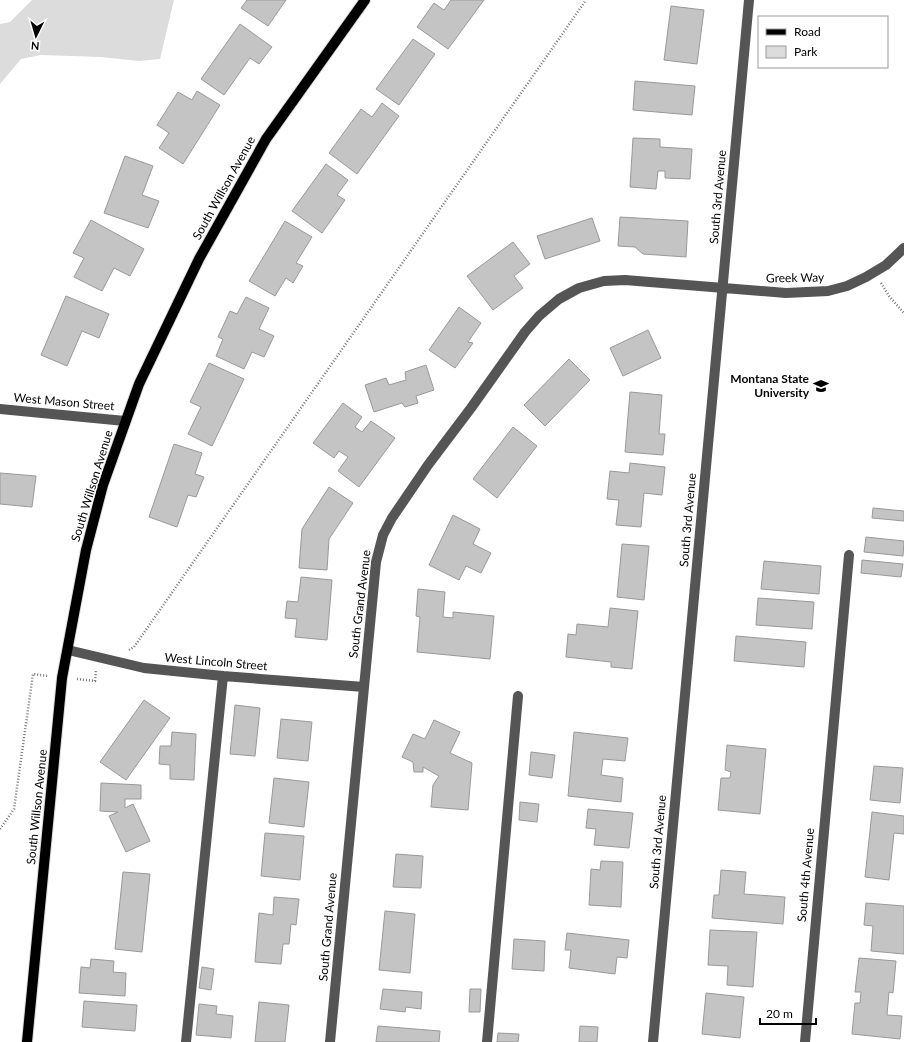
<svg xmlns="http://www.w3.org/2000/svg" width="904" height="1042" viewBox="0 0 904 1042" font-family="Lato,sans-serif">
<rect width="100%" height="100%" fill="#fff"/>
<path fill="#dcdcdc" d="M32,0H174L160,59L139,61L101,57L41,55L21,59L0,84V24L10,22Z"/>
<path fill="#c4c4c4" stroke="#999" d="M247,0H286L268,26L241,8Z
M451,0H484L448,49L417,27L434,3L444,10Z
M671,6L704,10L697,64L664,60Z
M240,24L272,47L259,64L250,58L224,95L201,79Z
M413,39L435,54L399,105L376,89Z
M635,81L695,86L692,115L633,110Z
M197,91L220,105L183,164L159,148L169,133L157,125L178,92L192,100Z
M382,103L399,116L357,174L329,153L361,109L372,117Z
M633,138L660,139V147L692,149L690,179L665,178V171H658L656,189L630,187Z
M125,156L153,166L142,195L159,201L148,228L104,213Z
M326,164L348,180L337,195L345,200L322,233L292,211Z
M620,217L688,221L686,257L643,254L635,247L618,246Z
M592,218L600,241L545,259L537,236Z
M91,220L144,249L130,276L114,268L102,291L74,277L84,258L73,253Z
M285,221L312,237L296,263L303,266L293,283L286,278L275,296L249,281Z
M513,242L530,264L514,276L523,288L493,310L467,276Z
M66,296L109,314L99,338L82,331L67,366L41,355Z
M246,297L269,308L259,329L274,336L264,357L252,352L244,369L216,356L223,339L218,337L230,311L237,314Z
M459,307L481,323L468,342L473,343L455,368L429,350Z
M648,330L661,358L623,376L610,348Z
M569,359L590,380L545,426L524,405Z
M209,363L244,379L212,446L188,434L201,407L190,402Z
M426,365L434,390L416,396L418,403L405,407L402,403L374,412L365,385L386,378L389,385L406,380L405,372Z
M630,392L662,395L659,434H665L663,455L625,452Z
M343,403L362,417L355,427L362,432L371,421L395,438L359,487L338,471L348,457L339,451L334,458L313,443Z
M513,427L537,446L497,498L473,479Z
M174,444L202,453L195,474L204,477L196,497L188,495L177,527L149,517Z
M630,463L665,467L662,495L644,493L641,527L616,525L619,500L607,499L610,471L629,473Z
M0,473L36,476L32,507L0,504Z
M329,487L353,503L329,539L327,570L299,568L302,529Z
M873,508L904,511V521L872,518Z
M453,515L480,529L473,544L491,553L481,573L466,566L459,580L429,565Z
M866,537L904,541L903,556L864,552Z
M622,544L649,546L644,600L617,597Z
M862,560L903,564L901,577L861,573Z
M764,561L821,566L819,594L761,589Z
M301,577L332,580L327,640L295,637L297,619L285,618L287,601L298,602Z
M418,589L445,592L443,617L453,618V612L494,616L490,659L417,652L420,617L416,616Z
M758,598L814,602L812,629L756,625Z
M610,608L638,611L632,669L611,667V662L566,657L568,634L576,635L577,624L608,627Z
M736,636L806,642L804,667L734,661Z
M144,700L170,718L126,780L100,762Z
M235,705L260,708L255,756L230,754Z
M281,719L312,722L308,761L277,758Z
M434,720L460,732L450,753L472,763L468,810L431,807L433,785L439,776L423,767V772H414L413,762L402,757L413,734L425,739Z
M172,732L196,734L194,780L170,779V765L159,764L160,746H171Z
M574,732L628,738L625,761L603,759L601,775L623,778L621,802L568,796Z
M727,745L766,749L760,814L718,810L721,778H730L731,772L725,770Z
M531,752L555,755L552,778L529,775Z
M874,766L903,768L900,803L870,800Z
M274,778L309,782L304,827L269,823Z
M101,783L141,785V799H125V808L133,804L150,841L126,852L109,816L118,812L100,811Z
M520,802L539,804L537,822L519,820Z
M588,809L633,813L629,848L594,845L596,829L586,828Z
M872,812L904,816V834L894,833L889,880L865,877Z
M265,833L304,836L300,880L261,876Z
M396,854L423,856L421,888L393,887Z
M601,861L623,862L621,907L589,905L591,869L600,870Z
M721,870L746,872L744,894L785,897L783,924L712,918L714,895H719Z
M123,872L150,874L142,952L115,949Z
M274,897L299,899L296,925L291,924L289,944H283L281,964L255,962L259,913L273,915Z
M866,903L904,906V954L871,951L873,926L864,925Z
M385,911L415,914L410,973L379,970Z
M710,930L757,932L753,987L727,985L728,966L708,965Z
M567,933L629,940L627,958L617,957L615,974L569,968L571,950H565Z
M514,939L545,941L544,971L512,969Z
M859,958L896,961L893,993L889,992L887,1015L902,1016L900,1039L852,1034L855,1003H860L861,992H855Z
M91,959L114,961L113,972L126,973L125,996L79,993L81,967L90,968Z
M202,967L214,969L211,990L199,988Z
M383,989L422,992L421,1009L406,1007L405,1012L380,1009Z
M470,989H481L480,1012H469Z
M706,993L744,997L740,1038L702,1034Z
M84,1001L137,1005L135,1031L82,1027Z
M259,1002L289,1005L285,1042H255Z
M199,1004L217,1006L216,1014L233,1016L231,1038L196,1035Z
M378,1026L440,1031L439,1042H376Z
M580,1026L598,1027L597,1042H579Z
M498,1033L519,1034L518,1042H497Z"/>
<g fill="none" stroke-linecap="round" stroke-linejoin="round">
<g stroke="#dbdbdb" stroke-width="12">
<path id="major" d="M27,1042L62,678L86,550L103,485L139,384L199,259L266,139L365,0"/>
</g>
<path stroke="#777" stroke-width="2.5" stroke-dasharray="1 2" stroke-linecap="butt" d="M881,283L889,296L904,313
M129,650L134,647L586,0
M77,679L95,681L96,671
M0,829L14,809L33,674L48,676"/>
<path stroke="#555" stroke-width="10" d="M0,409L125,421
M68,650L144,668L223,676L364,687
M186,1042L223,676
M330,1042L376,562L383,535L392,518L428,465L471,408L525,332L539,316L559,299L579,288L604,281L625,280L786,293L828,291L847,286L866,277L886,265L904,248
M487,1042L518,696
M653,1042L749,0
M805,1042L849,555"/>
<use href="#major" stroke="#000" stroke-width="10"/>
</g>
<defs>
<g id="university-bare" transform="scale(1.2)"><path d="M0-5L7-2L0 1L-7-2ZM-4 1L0 2.5L4 1V4Q0 6-4 4Z" fill="#000" stroke="#fff" stroke-width="2.5" paint-order="stroke"/></g>
</defs>
<g fill-rule="evenodd">
<use href="#university-bare" x="821" y="386"/>
</g>
<g text-anchor="middle" stroke-width="3" stroke-linejoin="round" paint-order="stroke">
<g font-size="12" fill="#000" stroke="#fff">
<text transform="translate(224 188) rotate(-61)" y="4">South Willson Avenue</text>
<text transform="translate(718 197) rotate(-85)" y="4">South 3rd Avenue</text>
<text transform="translate(795 278) rotate(-1)" y="4">Greek Way</text>
<text transform="translate(64 402) rotate(5)" y="4">West Mason Street</text>
<text transform="translate(92 486) rotate(-73)" y="4">South Willson Avenue</text>
<text transform="translate(688 520) rotate(-85)" y="4">South 3rd Avenue</text>
<text transform="translate(360 604) rotate(-83)" y="4">South Grand Avenue</text>
<text transform="translate(216 662) rotate(5)" y="4">West Lincoln Street</text>
<text transform="translate(37 807) rotate(-84)" y="4">South Willson Avenue</text>
<text transform="translate(658 842) rotate(-85)" y="4">South 3rd Avenue</text>
<text transform="translate(806 875) rotate(-85)" y="4">South 4th Avenue</text>
<text transform="translate(328 927) rotate(-85)" y="4">South Grand Avenue</text>
</g>
<g font-size="12" font-weight="bold" fill="#000" stroke="#fff" text-anchor="end">
<text x="809" y="383">Montana State<tspan x="809" dy="14">University</tspan></text>
</g>
</g>
<rect x="758" y="16" width="130" height="52" fill="#ffffff" stroke="#999999"/>
<rect x="766" y="29" width="20" height="6" fill="#000000" stroke="#999999"/>
<text x="794" y="36" font-size="12" fill="#000000">Road</text>
<rect x="766" y="46" width="20" height="12" fill="#dcdcdc" stroke="#999999"/>
<text x="794" y="56" font-size="12" fill="#000000">Park</text>
<g transform="translate(36 36) rotate(185)" stroke="#ffffff" stroke-width="3" paint-order="stroke">
<path d="M0-3L7 15L0 10L-7 15Z" fill="#000000"/>
<text y="-6" font-size="11" font-weight="bold" text-anchor="middle" fill="#000000">N</text>
</g>
<path d="M760 1018v6h56v-6" fill="none" stroke="#000000" stroke-width="2"/>
<text x="766" y="1018" font-size="12" fill="#000000" stroke="#ffffff" stroke-width="3" paint-order="stroke">20 m</text>
</svg>
